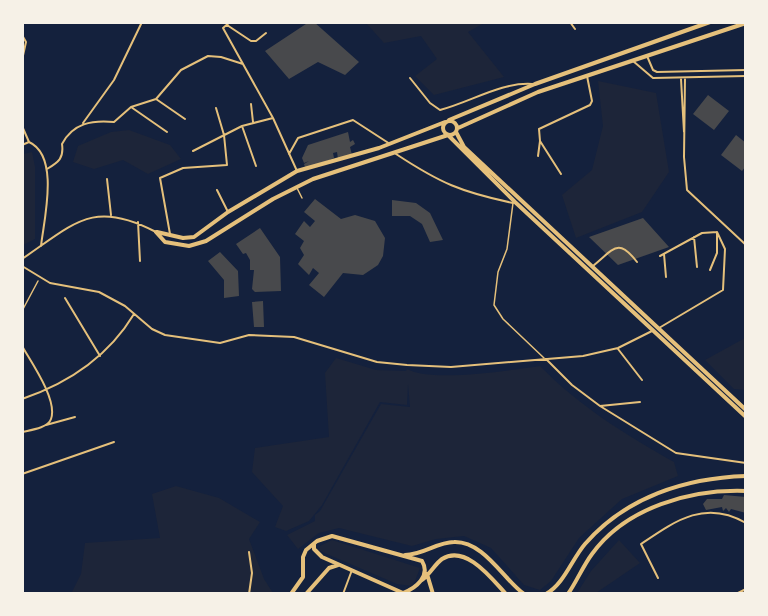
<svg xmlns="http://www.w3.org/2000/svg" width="768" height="616" viewBox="0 0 768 616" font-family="Lato,sans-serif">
<rect width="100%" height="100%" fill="#14213d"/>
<path fill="#1d2539" d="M366,23H484L468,32L504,77L434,95L415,76L437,59L421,36L384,43Z
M598,81L656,93L669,172L642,212L576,238L562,195L592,170L603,126Z
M129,130L170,145L181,159L148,174L123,160L94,169L73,162L78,146L111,132Z
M32,152L35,167V239L23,245V154Z
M745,338V390L734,389L705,360Z
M336,358L376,370L406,371L407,369C432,383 510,370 540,366C579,406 626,435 674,462L678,476L622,499L579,538L551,581L540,590L524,585L491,548L464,536L436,539L412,546L339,528L319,533L298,549L287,535L315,521V515L320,511L381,404L410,407L408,384L407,405L380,402L322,505L309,521L286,531L275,527L283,506L252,472L255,448L329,437L325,373Z
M176,486L219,498L260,522L249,539L264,579L273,593L71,594L81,574L85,543L160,538L152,494Z
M332,540L420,568L415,581L411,586L397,584L320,551V546Z
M619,540L640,563L596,593H577L591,571Z"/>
<path fill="#48494c" d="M309,22H314L359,62L345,75L318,62L289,79L265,51Z
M708,95L729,111L714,130L693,114Z
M348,132L350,142L353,140L355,144L350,147L352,155L338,159L337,152L333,153L334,158L306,170L304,164L309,161L304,163L302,158L308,145Z
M736,135L746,143V166L742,171L721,155Z
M315,199L341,219L355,215L375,221L385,238L383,256L378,265L363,275L343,273L324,297L309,285L319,273L313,268L309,275L298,264L304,255L300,248L304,241L295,234L304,221L310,227L315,221L304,212Z
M392,200L416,203L430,213L443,240L430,242L422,224L410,216H392Z
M643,218L669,247L618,265L589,237Z
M260,228L280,257L281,291L255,292L252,289L254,270H250V260L246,253L243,254L236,244Z
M220,252L238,271L239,296L224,298V280L208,261Z
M263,301L264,327H254L252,302Z
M724,495L746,497V513L731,509L729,512L726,508L723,511L722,507L706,510L703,504L707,499H722Z"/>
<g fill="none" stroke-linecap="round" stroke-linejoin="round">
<path stroke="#e5c07b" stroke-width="1.5" d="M22,311L38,281"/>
<path stroke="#e5c07b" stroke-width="1.5" d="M297,188L302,198
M513,203L507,249L498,272L494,305L503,319L544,358"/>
<path stroke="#e5c07b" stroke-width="2" d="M230,22L223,28L273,118L297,171
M570,22L575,29
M227,25L251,41H256L266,33
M22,35L26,42L22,60
M647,56L653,70L657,72L746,70
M633,61L653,78L746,76
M410,78L430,103L440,110C471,102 501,82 532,84
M685,78L684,157L687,190L746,245
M681,79L684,132
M156,99L185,119
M251,104L253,122
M131,107L167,132
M83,123L114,80L142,22
M22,126L29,142
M242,126L256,166
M22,145L29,142C60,156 44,219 41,246
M193,151L242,126L273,118
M289,154L298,138L353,120L390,144
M396,154C440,183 461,192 513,203
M538,156L540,141
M47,169C59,162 64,158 62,144C73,123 92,120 114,122L131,107L156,99L181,70L208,56L221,57L243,64
M561,174L540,141L539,129L590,105L592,101L587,76
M107,179L111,215
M217,190L228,212
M138,222L140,261
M170,234L160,178L183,168L227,165L224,135L216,108
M694,237L697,267
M664,254L666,277
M660,256L702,233L717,232
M22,259C75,223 93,199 156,232
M22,266L50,283L99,292L125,306L152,329L165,335L220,343L249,335L294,337L377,362L407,365L451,367L583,356L618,348L652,331
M593,266C614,249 618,237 637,262
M710,270L717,253V232
M65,298L100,356
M659,328L723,290L725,249L717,232
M22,346C31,362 58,400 51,419C48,428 31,430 22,432
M618,349L642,380
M546,359L572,385L600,406L676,453L746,463
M22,399C69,383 108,357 134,314
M600,406L640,402
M46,425L75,417
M22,474L114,442
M658,578L641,544C675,521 705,499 746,523
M249,594L252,573L249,552
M343,594L352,570
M736,594L746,589"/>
<path stroke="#e5c07b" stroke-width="4" d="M449,120L535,84L710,22
M443 128a7 7 0 1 1 14 0a7 7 0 1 1-14 0Z
M458,128L538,92L746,23
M456,132L464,147L746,410
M156,232L165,242L189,246L206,241L273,199L313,179L448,135L515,202L746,417
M157,232L183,238L194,237L228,212L297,171L379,148L445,122
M405,555C423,555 437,542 454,542C484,541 503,579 524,594
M427,574L433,594
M422,580C430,574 435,564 442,559C466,544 492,579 506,594
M291,594L303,577V557L306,550L317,541L332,536L422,561C431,576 416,588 403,593L322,557L314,549V544
M306,594L329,568L338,565
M546,594C564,584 572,559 585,544C626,497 685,478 746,476
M568,594C577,581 583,566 592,554C626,507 691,489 746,491"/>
</g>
<rect width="768" height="616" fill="none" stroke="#f6f1e7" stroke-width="48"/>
</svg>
